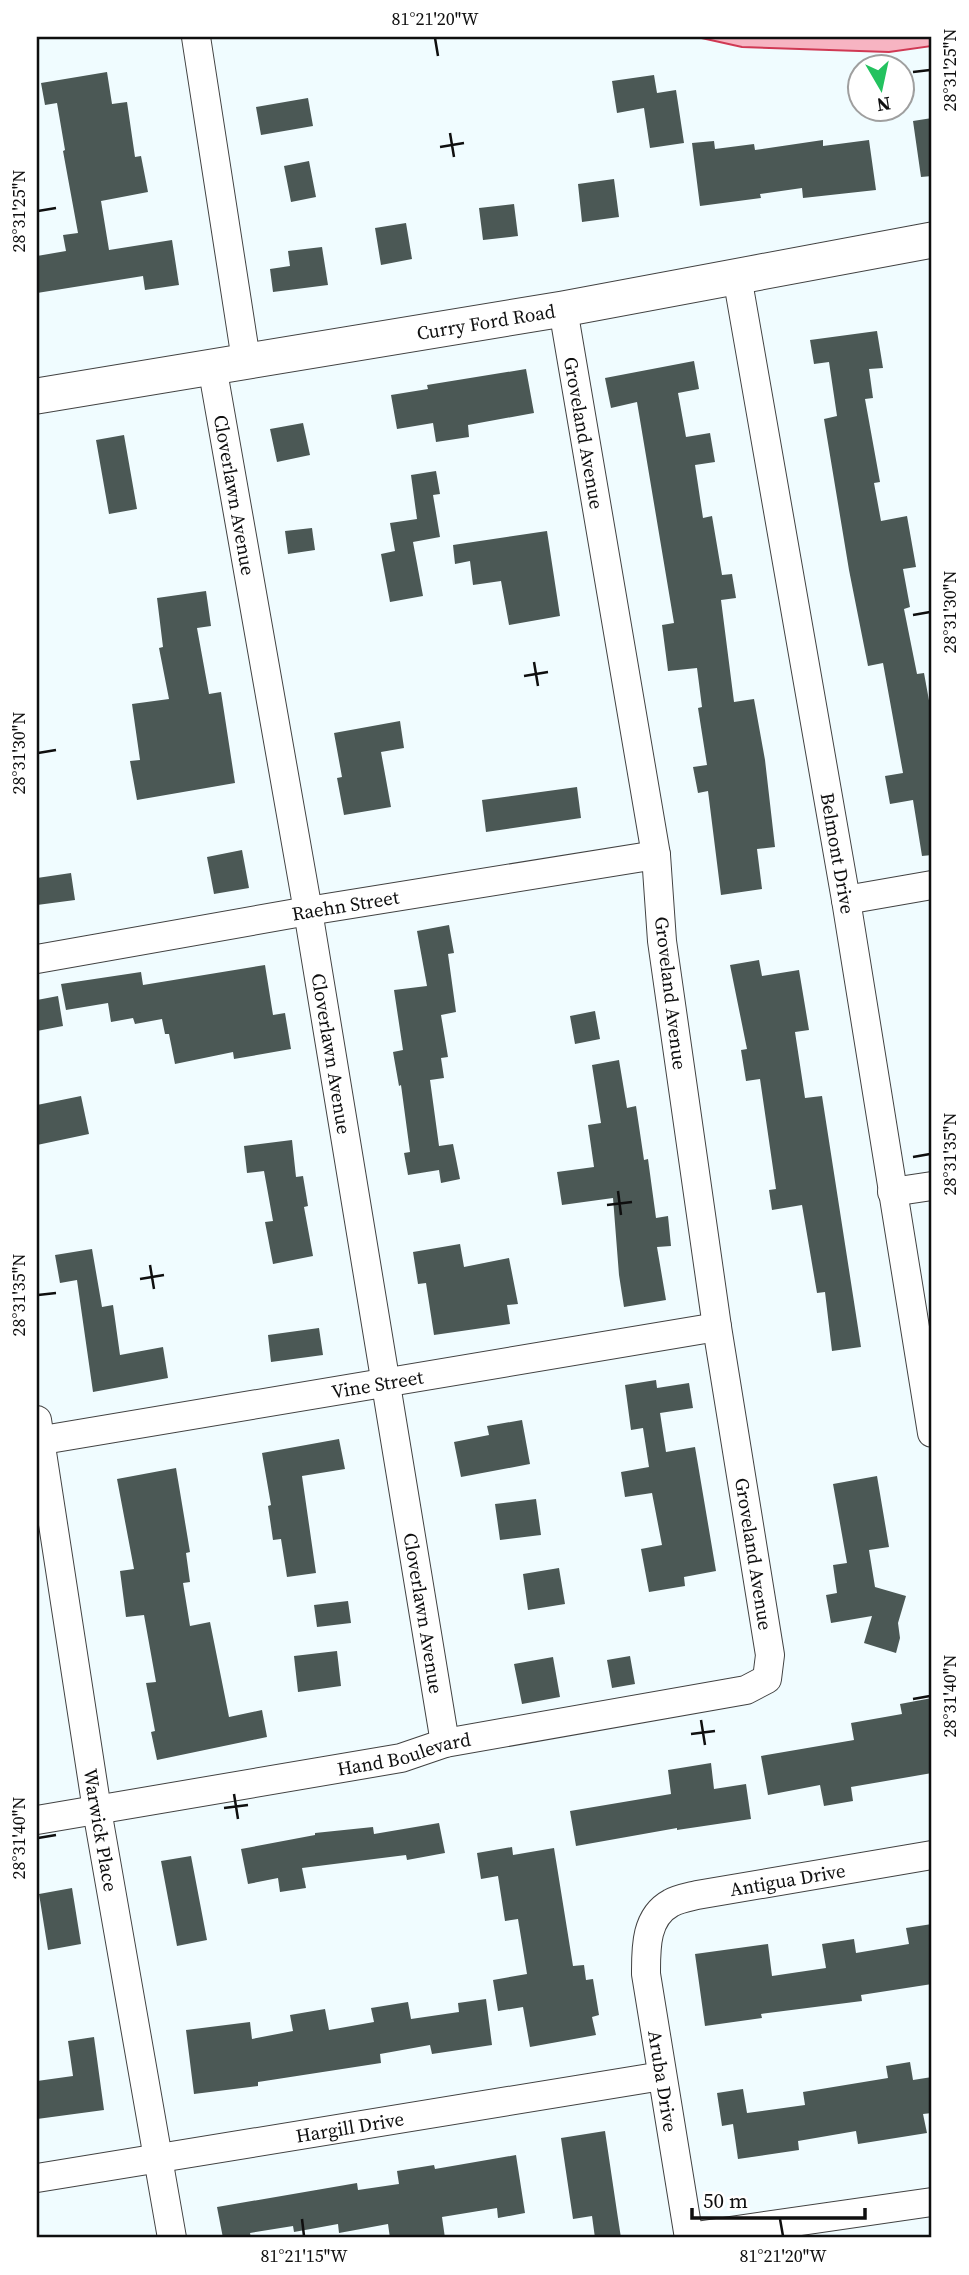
<svg xmlns="http://www.w3.org/2000/svg" width="969" height="2275" viewBox="0 0 969 2275" font-family="'Source Serif 4',serif">
<rect width="100%" height="100%" fill="#f0fcff"/>
<path fill="#f7b4c2" stroke="#d03954" stroke-width="2" d="M697,37H932V46L889,52L742,47Z"/>
<path fill="#4b5855" d="M107,72L112,104L127,102L135,157L141,156L148,192L101,201L109,250L172,240L179,285L145,290L143,276L37,293V256L66,251L63,235L78,233L63,151L65,150L57,103L45,105L41,83Z
M654,75L657,93L676,90L684,143L650,148L644,108L617,113L612,81Z
M308,98L313,126L261,135L256,107Z
M932,118V176L921,177L913,121Z
M823,140V146L869,140L876,190L803,198L802,188L760,194L761,198L700,206L692,143L714,141L715,149L754,144L755,150Z
M309,161L316,197L291,202L284,166Z
M614,179L619,217L582,222L578,184Z
M514,204L518,236L483,240L479,208Z
M406,223L412,259L381,265L375,228Z
M322,247L328,285L273,292L270,269L290,266L288,251Z
M877,331L883,368L869,369L873,398L865,399L880,482L874,483L881,521L907,516L916,567L903,569L910,607L904,609L917,674L924,673L932,717V855L922,856L913,800L890,804L885,776L903,773L883,663L868,666L849,570L824,419L837,416L829,362L814,364L810,340Z
M694,361L699,389L678,393L686,437L710,433L715,462L695,465L703,518L712,516L722,575L732,574L736,598L721,600L734,702L754,699L765,760L775,847L757,849L762,889L721,895L708,791L698,793L693,767L707,765L698,708L702,707L697,668L668,671L662,625L674,623L637,402L611,408L605,378Z
M526,369L534,413L468,425L469,437L436,442L433,423L397,429L391,395L428,389L427,385Z
M303,423L310,455L277,462L270,429Z
M124,435L137,509L109,514L96,440Z
M436,471L440,494L433,495L440,537L413,542L423,596L390,602L381,554L395,551L390,523L417,519L411,475Z
M312,528L315,550L288,554L285,531Z
M547,531L560,616L509,625L501,581L473,585L470,561L455,564L453,545Z
M206,591L211,626L197,628L209,694L221,692L235,783L137,800L130,761L140,760L132,704L169,699L159,648L163,647L157,598Z
M400,721L404,748L381,752L391,807L344,815L337,778L342,777L334,733Z
M577,787L581,818L486,832L482,800Z
M242,850L249,888L214,894L207,857Z
M71,873L75,900L37,905V878Z
M449,925L454,953L448,954L456,1012L441,1015L448,1057L441,1058L444,1078L430,1080L439,1146L453,1144L460,1179L441,1183L439,1170L408,1175L404,1153L410,1152L401,1085L399,1086L393,1052L403,1050L394,990L427,986L417,931Z
M759,960L762,976L799,970L809,1030L795,1032L805,1098L822,1096L861,1347L832,1351L825,1292L817,1293L802,1205L772,1210L769,1190L776,1189L760,1079L746,1081L741,1050L747,1049L730,965Z
M265,965L273,1015L285,1013L291,1049L234,1059L233,1052L175,1064L169,1034H165L162,1019L135,1024L133,1018L111,1022L108,1003L66,1010L61,984L141,972L143,985Z
M58,996L63,1026L37,1031V1000Z
M595,1011L600,1039L575,1044L570,1016Z
M619,1060L627,1108L636,1106L644,1160L648,1159L656,1218L668,1216L671,1246L657,1247L666,1300L624,1307L619,1275L613,1198L562,1205L557,1172L594,1167L588,1125L601,1123L592,1065Z
M81,1096L89,1134L37,1145V1105Z
M292,1140L296,1177L303,1176L308,1206L304,1207L313,1256L273,1264L265,1222L273,1221L264,1171L247,1173L244,1146Z
M460,1244L464,1267L509,1258L518,1304L507,1305L510,1324L434,1335L426,1283L418,1284L413,1252Z
M92,1249L102,1307L113,1305L120,1355L163,1347L168,1378L93,1392L77,1280L60,1283L55,1255Z
M319,1328L323,1355L271,1362L268,1335Z
M656,1380L657,1388L689,1383L693,1408L660,1413L666,1452L695,1447L716,1571L684,1577L685,1586L649,1592L641,1549L662,1545L652,1493L625,1497L621,1472L649,1467L643,1428L631,1430L625,1385Z
M522,1420L530,1464L461,1477L454,1442L489,1435L487,1426Z
M339,1439L345,1469L302,1476L316,1573L287,1577L281,1539L273,1540L268,1506L271,1505L262,1453Z
M176,1468L190,1552L186,1553L190,1582L183,1583L190,1626L210,1622L229,1717L262,1710L267,1737L157,1760L151,1732L155,1731L146,1683L156,1682L144,1615L126,1617L120,1571L134,1569L117,1479Z
M877,1476L889,1547L869,1550L875,1587L906,1596L898,1623L900,1638L896,1653L864,1643L872,1616L831,1623L826,1595L837,1593L833,1565L847,1563L833,1484Z
M536,1499L541,1535L500,1540L495,1504Z
M559,1568L565,1604L528,1610L523,1574Z
M348,1601L351,1623L317,1627L314,1605Z
M337,1651L341,1686L298,1692L294,1656Z
M630,1656L635,1684L612,1688L607,1660Z
M553,1657L560,1697L522,1704L514,1664Z
M932,1698V1773L851,1787L853,1801L824,1806L820,1785L768,1795L761,1756L854,1740L851,1723L902,1714L900,1704Z
M711,1763L714,1789L746,1784L751,1819L677,1830V1828L576,1846L570,1811L671,1794L668,1770Z
M439,1823L445,1853L407,1860L406,1855L302,1868L306,1888L280,1892L278,1878L248,1884L241,1849L315,1835V1833L373,1827L374,1834Z
M512,1847L513,1855L554,1848L573,1966L584,1965L586,1980L593,1979L599,2015L592,2017L596,2035L530,2047L523,2007L498,2011L493,1980L527,1974L518,1919L505,1921L498,1876L481,1879L477,1853Z
M191,1856L207,1940L177,1946L161,1861Z
M72,1888L81,1944L48,1950L39,1894Z
M932,1924V1984L861,1995L862,2001L761,2014L762,2018L705,2026L695,1954L768,1944L772,1976L826,1968L822,1944L854,1939L856,1953L909,1944L906,1928Z
M486,1999L492,2045L432,2054L430,2045L380,2054L381,2063L258,2082V2086L194,2094L186,2030L250,2022L252,2039L293,2031L290,2015L325,2009L329,2030L374,2022L371,2008L408,2002L411,2019L459,2012L458,2003Z
M94,2037L104,2110L37,2119V2081L73,2076L68,2041Z
M910,2062L913,2080L932,2077V2113L923,2114L927,2133L858,2144L856,2131L798,2141L799,2150L738,2159L733,2124L722,2126L717,2093L743,2089L747,2113L805,2105L803,2092L888,2078L886,2066Z
M605,2131L617,2212L621,2238H595L592,2216L573,2219L561,2138Z
M516,2155L525,2213L498,2218L497,2208L442,2217L445,2238H390L388,2224L339,2233L338,2224L294,2232L293,2226L250,2233L251,2238H223L217,2207L357,2183L358,2190L399,2184L397,2171L434,2165L435,2169Z"/>
<g fill="none" stroke-linecap="round" stroke-linejoin="round">
<g stroke="#424242" stroke-width="30">
<g id="minor">
<path d="M196,37L246,360"/>
<path id="s1" d="M737,276L846,900L932,1433"/>
<path id="s2" d="M212,366L308,911L445,1743"/>
<path d="M846,900L932,885"/>
<path id="s3" d="M37,959L308,911L656,855"/>
<path d="M892,1192L932,1186"/>
<path id="s4" d="M37,1420L97,1810L172,2238"/>
<path id="s5" d="M37,1441L717,1327"/>
<path id="s6" d="M37,1820L401,1758L445,1743L746,1690L767,1679L770,1655L717,1327L662,941L656,855L563,309"/>
<path id="s7" d="M37,2178L662,2076"/>
<path d="M689,2237L932,2202"/>
<path id="s8" d="M689,2238L646,1974C646,1949 645,1917 671,1903C678,1899 689,1897 697,1895L932,1855"/>
</g>
</g>
<g stroke="#424242" stroke-width="37">
<g id="tertiary">
<path id="s9" d="M37,396L563,309L932,240"/>
</g>
</g>
<use href="#minor" stroke="#fff" stroke-width="28"/>
<use href="#tertiary" stroke="#fff" stroke-width="35"/>
</g>
<path fill="none" stroke="#0f0f0f" stroke-width="2.5" d="M435,38L438,56M913,72L930,70M450,133L454,157M440,147L464,143M38,211L56,208M913,615L930,612M534,662L538,686M524,676L548,672M38,753L56,750M913,1157L930,1154M618,1191L621,1215M607,1205L632,1202M150,1265L154,1289M140,1279L164,1275M38,1295L56,1293M913,1699L930,1696M701,1720L705,1745M691,1734L715,1731M234,1794L238,1819M224,1808L248,1805M38,1838L56,1835M302,2219L304,2236M780,2219L783,2236"/>
<g text-anchor="middle" stroke-width="7" stroke-linejoin="round" paint-order="stroke">
<g font-size="19" fill="#0f0f0f" stroke="#fff">
<text dy="7" stroke="none"><textPath href="#s9" startOffset="455">Curry Ford Road</textPath></text>
<text transform="translate(584 433) rotate(80)" y="7">Groveland Avenue</text>
<text dy="7" stroke="none"><textPath href="#s2" startOffset="131">Cloverlawn Avenue</textPath></text>
<text dy="7" stroke="none"><textPath href="#s1" startOffset="586">Belmont Drive</textPath></text>
<text dy="7" stroke="none"><textPath href="#s3" startOffset="313">Raehn Street</textPath></text>
<text transform="translate(671 993) rotate(83)" y="7">Groveland Avenue</text>
<text dy="7" stroke="none"><textPath href="#s2" startOffset="698">Cloverlawn Avenue</textPath></text>
<text dy="7" stroke="none"><textPath href="#s5" startOffset="345">Vine Street</textPath></text>
<text transform="translate(754 1554) rotate(81)" y="7">Groveland Avenue</text>
<text dy="7" stroke="none"><textPath href="#s2" startOffset="1265">Cloverlawn Avenue</textPath></text>
<text dy="7" stroke="none"><textPath href="#s6" startOffset="373">Hand Boulevard</textPath></text>
<text dy="7" stroke="none"><textPath href="#s4" startOffset="415">Warwick Place</textPath></text>
<text dy="7" stroke="none"><textPath href="#s8" startOffset="466">Antigua Drive</textPath></text>
<text transform="translate(663 2081) rotate(81)" y="7">Aruba Drive</text>
<text dy="7" stroke="none"><textPath href="#s7" startOffset="317">Hargill Drive</textPath></text>
</g>
</g>
<rect width="969" height="2275" fill="none" stroke="#ffffff" stroke-width="77"/>
<g transform="translate(881 88) rotate(171)"><circle r="33" fill="#ffffff" stroke="#9f9f9f" stroke-width="2"/>
<path d="M0-5L12 26L0 18L-12 26Z" fill="#23c25f"/>
<text y="-10" font-size="19" font-weight="bold" text-anchor="middle" fill="#0f0f0f">N</text>
</g>
<path d="M692 2208v10h173v-10" fill="none" stroke="#0f0f0f" stroke-width="3.5"/>
<text x="703" y="2208" font-size="21" fill="#0f0f0f" stroke="#ffffff" stroke-width="5" paint-order="stroke">50 m</text>
<rect x="38" y="38" width="892" height="2198" fill="none" stroke="#0f0f0f" stroke-width="2.5"/>
<g font-size="18" text-anchor="middle" fill="#0f0f0f">
<text x="435" y="25">81°21'20"W</text>
<text transform="translate(950 70) rotate(-90)" y="6">28°31'25"N</text>
<text transform="translate(19 211) rotate(-90)" y="6">28°31'25"N</text>
<text transform="translate(950 612) rotate(-90)" y="6">28°31'30"N</text>
<text transform="translate(19 753) rotate(-90)" y="6">28°31'30"N</text>
<text transform="translate(950 1154) rotate(-90)" y="6">28°31'35"N</text>
<text transform="translate(19 1295) rotate(-90)" y="6">28°31'35"N</text>
<text transform="translate(950 1696) rotate(-90)" y="6">28°31'40"N</text>
<text transform="translate(19 1838) rotate(-90)" y="6">28°31'40"N</text>
<text x="304" y="2262">81°21'15"W</text>
<text x="783" y="2262">81°21'20"W</text>
</g>
</svg>
